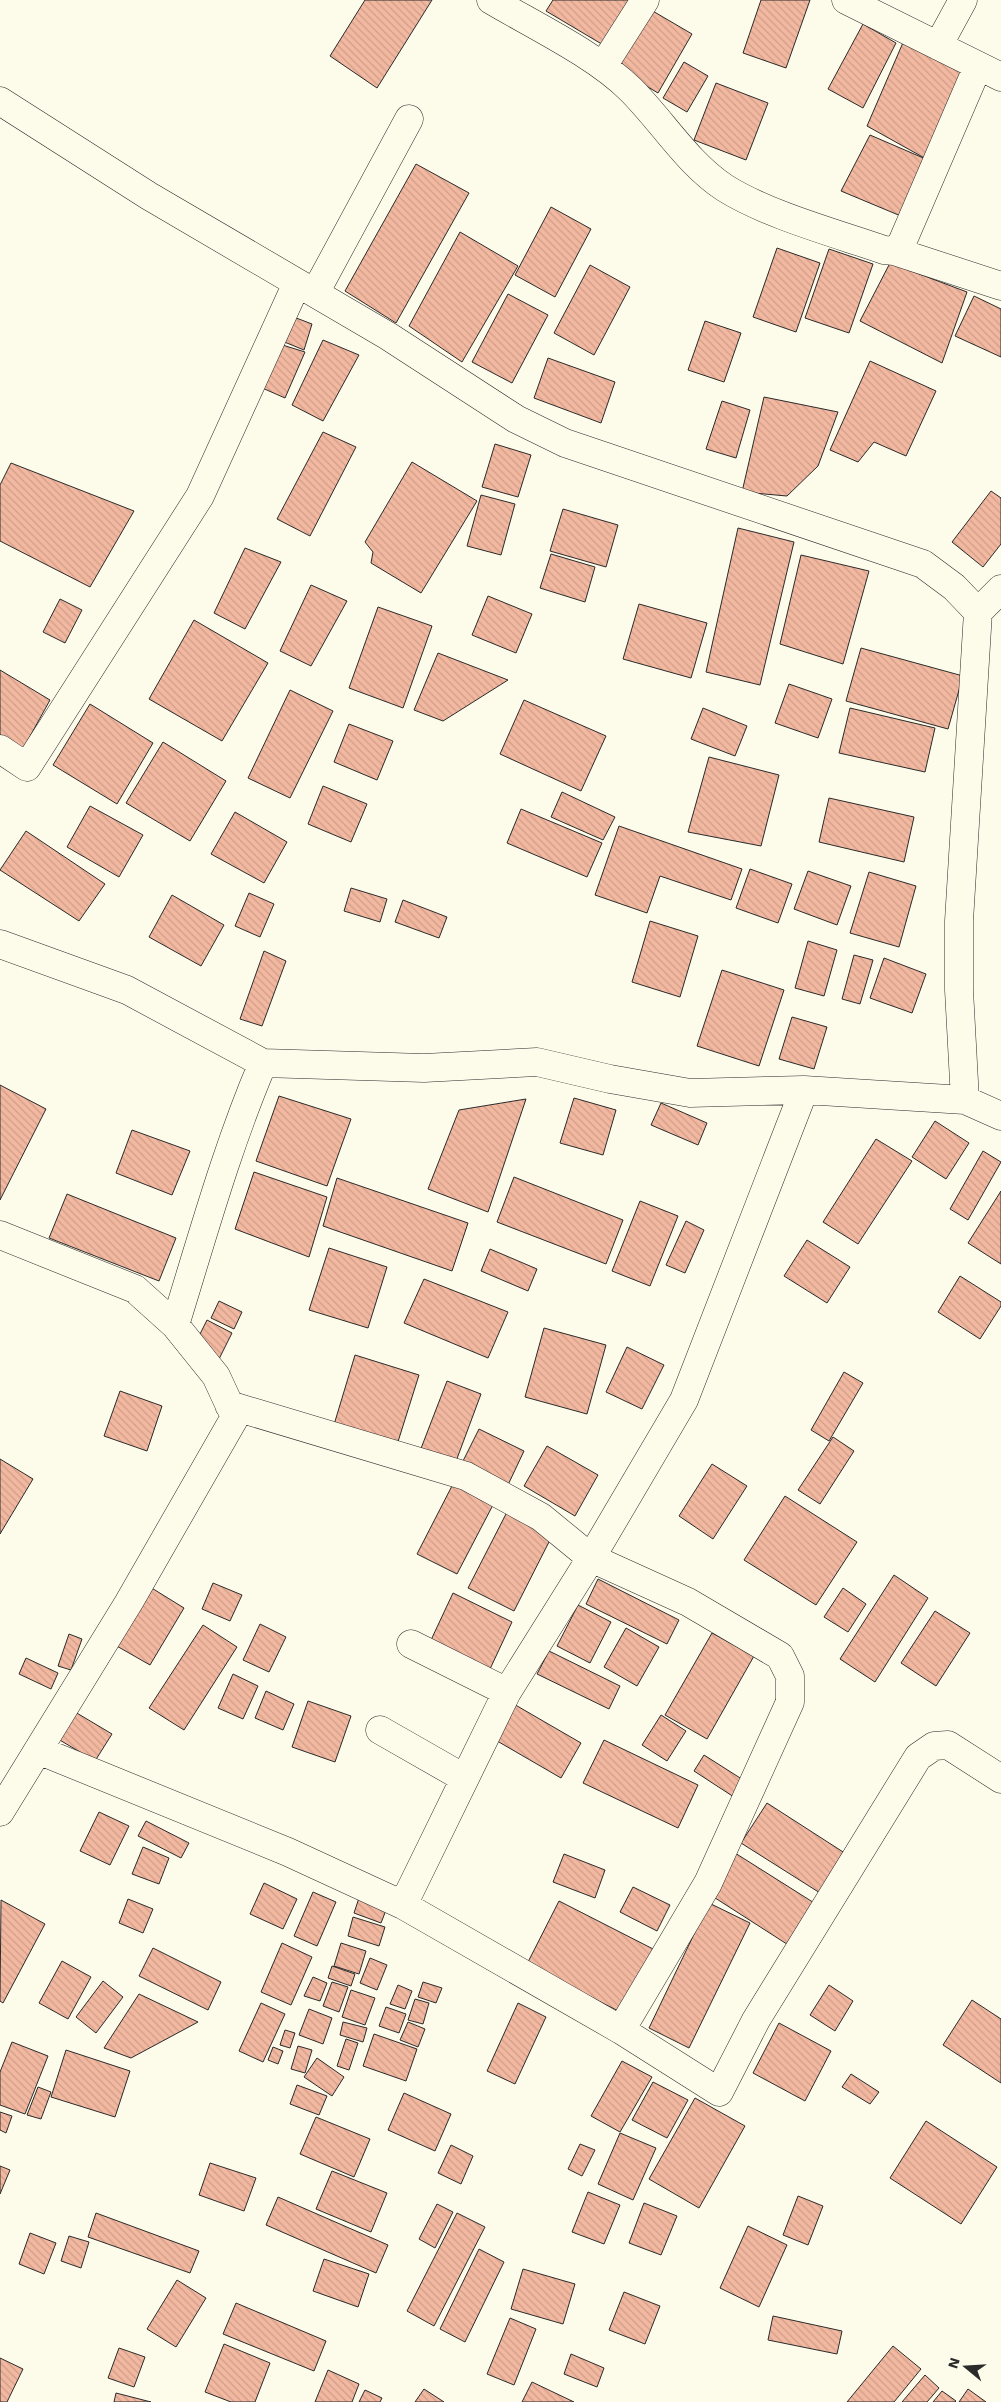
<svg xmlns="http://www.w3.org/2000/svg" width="1001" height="2402" viewBox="0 0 1001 2402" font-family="'Work Sans',sans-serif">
<defs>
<pattern id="building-back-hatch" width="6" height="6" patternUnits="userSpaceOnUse" patternTransform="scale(1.25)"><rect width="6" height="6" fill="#f2b8a0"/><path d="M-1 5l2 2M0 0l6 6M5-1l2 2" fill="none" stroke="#d09e8a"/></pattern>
</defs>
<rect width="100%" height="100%" fill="#fdfbea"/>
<path fill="url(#building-back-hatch)" stroke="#2b2b2b" d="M365,0H432L377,88L330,56Z
M553,0H633L605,46L546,11Z
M761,0H810L786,68L743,53Z
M651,10L692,34L658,93L616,68Z
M863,24L896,43L863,108L828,89Z
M905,38L971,68L928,160L867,126Z
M684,62L708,76L687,112L663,98Z
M716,83L768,103L746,160L694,140Z
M870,135L928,160L908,219L841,191Z
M416,164L469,193L396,323L345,291Z
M551,207L591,229L555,297L515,275Z
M460,232L518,266L462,362L409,326Z
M777,248L820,263L796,332L753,317Z
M829,249L873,264L849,333L805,318Z
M890,263L967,292L942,363L860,321Z
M590,265L630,287L594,355L554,333Z
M508,294L548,315L512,383L472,362Z
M974,296L1001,309V357L955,336Z
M291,316L312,324L304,350L282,341Z
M705,321L741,333L724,382L688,370Z
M323,340L359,355L323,421L292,405Z
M276,343L305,352L285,398L260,387Z
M548,358L615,382L601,423L534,398Z
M870,361L936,391L906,456L874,442L858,462L830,450Z
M764,397L838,412L818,466L787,496L742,492Z
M722,401L750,410L736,458L706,449Z
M323,432L356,447L310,536L277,519Z
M495,444L531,455L518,497L482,487Z
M412,462L477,501L421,593L371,563L373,552L365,542Z
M11,463L134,511L90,587L0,541V485Z
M991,491L1001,498V544L983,567L952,542Z
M481,495L515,504L501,555L467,546Z
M563,509L618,525L606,567L550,551Z
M738,528L794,542L760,685L706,672Z
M245,548L281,562L245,629L214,613Z
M551,554L595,567L585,602L540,588Z
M801,555L869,571L843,664L780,644Z
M311,585L347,601L311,666L280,651Z
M488,596L532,614L516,653L472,635Z
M60,599L82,610L65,643L43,632Z
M639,604L707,623L691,678L623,659Z
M378,607L432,626L403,708L349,688Z
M194,620L268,663L222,741L149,699Z
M861,648L963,676L948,729L846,701Z
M438,653L508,680L443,721L414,710Z
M0,670L50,700L23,749L0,736Z
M789,684L832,699L818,738L775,723Z
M290,690L333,711L290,798L248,778Z
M524,700L606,736L581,791L500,754Z
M90,704L153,743L117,804L53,765Z
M703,708L747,726L735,756L691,739Z
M850,708L935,728L925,772L839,753Z
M349,724L393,741L377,780L334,762Z
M163,742L226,781L190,841L126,803Z
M709,757L779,775L761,846L688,832Z
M323,786L367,804L351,842L308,824Z
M562,792L615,817L603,840L551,817Z
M829,798L914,817L904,862L819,842Z
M90,806L143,835L119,877L67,847Z
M521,809L602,843L587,877L507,843Z
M235,812L287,842L264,883L211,854Z
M619,826L742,869L731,900L660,876L647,913L595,895Z
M26,831L105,884L79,921L0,870Z
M750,869L792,884L778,923L736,908Z
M808,871L851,886L837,925L794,909Z
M869,872L916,886L899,947L850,933Z
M351,888L387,899L380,922L344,911Z
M249,893L274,904L260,937L235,926Z
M172,895L224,925L201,966L149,937Z
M403,900L447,917L439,938L395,922Z
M650,921L698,936L680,997L632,982Z
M808,941L837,950L824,996L795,988Z
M264,951L286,961L262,1026L240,1019Z
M854,955L873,960L860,1004L842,999Z
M884,958L926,974L912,1013L870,998Z
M722,970L784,990L759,1066L697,1046Z
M792,1017L827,1027L814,1069L779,1059Z
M0,1085L46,1109L0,1200Z
M279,1096L351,1119L327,1186L256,1161Z
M574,1098L616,1110L603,1155L560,1143Z
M526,1099L488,1212L428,1189L459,1110Z
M661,1103L707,1123L698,1145L651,1125Z
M935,1121L969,1143L946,1179L912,1157Z
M132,1130L190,1151L172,1195L116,1173Z
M876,1139L912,1161L858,1244L823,1222Z
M983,1151L1001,1162L968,1220L950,1209Z
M254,1172L327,1197L309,1257L235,1229Z
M514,1177L623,1220L606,1264L497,1222Z
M337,1178L468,1223L452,1271L323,1226Z
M1001,1191V1264L968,1243Z
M67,1194L176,1238L159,1281L49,1238Z
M640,1201L678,1216L650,1286L612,1271Z
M686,1221L704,1230L685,1273L666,1265Z
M807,1240L850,1267L827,1303L784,1276Z
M329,1248L387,1267L368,1328L309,1310Z
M490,1249L537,1269L528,1291L481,1271Z
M960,1276L1001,1302V1306L980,1339L938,1312Z
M424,1279L508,1312L488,1358L404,1323Z
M219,1301L242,1312L234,1329L211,1318Z
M207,1320L232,1333L219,1359L194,1346Z
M544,1328L606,1345L587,1414L525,1397Z
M627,1347L664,1365L642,1409L606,1392Z
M355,1355L419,1375L396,1448L333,1428Z
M844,1372L863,1383L829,1441L811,1430Z
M447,1381L481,1394L455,1464L420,1451Z
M120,1391L162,1406L147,1451L104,1436Z
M479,1429L524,1451L507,1487L461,1465Z
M833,1437L854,1451L820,1504L798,1490Z
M547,1446L598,1475L575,1516L524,1486Z
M0,1459L33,1479L0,1534Z
M712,1464L747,1486L713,1539L679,1516Z
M454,1482L494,1503L457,1574L417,1554Z
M785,1496L857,1542L816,1605L744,1560Z
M507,1512L552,1536L514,1611L468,1588Z
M894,1575L928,1598L875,1682L840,1659Z
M598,1579L679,1620L667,1644L586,1604Z
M213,1583L242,1595L230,1621L202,1609Z
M150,1587L184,1608L150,1665L115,1645Z
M843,1588L866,1604L848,1632L824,1617Z
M453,1593L512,1622L490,1669L431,1640Z
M578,1605L611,1622L590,1663L557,1646Z
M935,1611L970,1633L936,1686L901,1663Z
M260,1624L286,1637L269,1672L243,1660Z
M203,1625L237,1647L184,1730L149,1708Z
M626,1628L659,1647L637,1686L604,1667Z
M712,1633L754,1656L707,1739L665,1715Z
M69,1634L82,1639L71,1670L58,1666Z
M549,1651L620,1686L609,1709L537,1674Z
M26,1658L58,1673L51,1689L19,1674Z
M233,1674L258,1686L243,1719L218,1708Z
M266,1691L294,1704L283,1730L255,1718Z
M308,1701L351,1716L335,1762L292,1747Z
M512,1703L581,1743L561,1778L492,1738Z
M70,1709L112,1734L95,1761L53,1736Z
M661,1715L686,1731L667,1761L642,1745Z
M604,1740L698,1785L678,1828L583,1783Z
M704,1755L748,1783L737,1799L694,1771Z
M767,1803L854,1859L828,1898L741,1843Z
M99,1812L129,1826L110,1865L80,1851Z
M146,1821L189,1843L181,1858L138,1836Z
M143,1847L169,1858L159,1884L132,1874Z
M735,1853L819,1906L793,1948L709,1894Z
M564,1854L605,1870L595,1898L553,1882Z
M264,1883L297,1899L283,1929L250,1914Z
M633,1887L670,1905L657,1931L620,1912Z
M313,1892L336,1902L317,1946L294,1936Z
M360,1895L388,1905L381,1923L354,1913Z
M128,1899L153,1909L143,1933L119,1923Z
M1,1900L45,1924L3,2003L0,2001Z
M559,1901L657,1951L624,2014L527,1964Z
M709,1903L750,1923L689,2048L649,2028Z
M353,1917L385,1927L379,1946L348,1936Z
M282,1943L312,1957L291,2005L261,1992Z
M341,1943L366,1951L359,1974L334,1966Z
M153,1948L221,1982L208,2010L139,1976Z
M370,1958L387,1965L377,1990L360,1983Z
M62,1961L91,1977L68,2019L39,2003Z
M332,1966L355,1974L351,1986L328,1978Z
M313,1977L327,1983L320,2001L304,1996Z
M103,1981L123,1997L96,2033L76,2017Z
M332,1982L348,1987L339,2012L323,2006Z
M423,1982L442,1988L436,2003L418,1997Z
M398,1985L412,1991L405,2009L390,2004Z
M829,1985L853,2001L835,2031L810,2015Z
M351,1990L375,1998L365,2025L342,2017Z
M139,1994L198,2022L131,2058L104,2048Z
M415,1999L429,2003L423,2024L408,2020Z
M972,2000L1001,2019V2083L943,2045Z
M261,2003L285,2014L263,2062L239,2051Z
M518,2003L546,2017L515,2084L487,2071Z
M386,2007L406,2014L399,2033L379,2026Z
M309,2009L332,2018L323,2044L299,2035Z
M343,2022L367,2028L363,2042L340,2035Z
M408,2022L425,2029L418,2047L400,2040Z
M779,2023L831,2051L805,2101L753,2073Z
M285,2030L295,2033L290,2048L280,2045Z
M374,2034L417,2049L406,2081L363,2066Z
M346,2039L358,2043L349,2070L337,2066Z
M12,2042L48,2056L25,2114L0,2105V2072Z
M298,2046L312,2050L305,2073L291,2069Z
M273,2047L283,2051L278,2064L268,2060Z
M66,2050L130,2071L115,2117L51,2097Z
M317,2058L344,2077L332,2096L304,2077Z
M622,2061L652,2077L620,2132L591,2116Z
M851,2074L879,2092L870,2104L842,2087Z
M653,2082L688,2100L667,2138L632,2120Z
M297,2085L327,2096L319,2115L290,2104Z
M38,2087L51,2092L41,2119L27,2115Z
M404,2093L451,2114L435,2151L388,2130Z
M695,2098L745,2126L699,2208L649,2179Z
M0,2112L12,2116L6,2133L0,2130Z
M316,2117L370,2139L354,2177L300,2154Z
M926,2121L997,2167L961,2224L890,2178Z
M620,2133L656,2148L633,2200L598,2184Z
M580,2144L595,2150L582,2176L568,2169Z
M451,2145L473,2156L461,2184L438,2173Z
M210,2163L256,2178L244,2211L199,2195Z
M0,2166L10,2170L0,2194Z
M332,2171L387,2193L371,2232L316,2209Z
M588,2192L620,2205L604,2244L572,2232Z
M798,2196L823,2206L808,2245L783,2235Z
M278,2197L388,2245L376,2273L266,2225Z
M644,2203L677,2216L661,2255L629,2243Z
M437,2204L453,2212L435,2248L419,2239Z
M96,2213L199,2251L190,2273L88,2237Z
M457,2213L485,2227L434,2326L407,2311Z
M748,2226L787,2245L759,2307L720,2288Z
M30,2233L56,2243L44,2274L19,2264Z
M69,2236L89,2242L81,2268L61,2261Z
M479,2249L504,2262L465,2342L440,2329Z
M324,2259L369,2274L358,2307L313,2291Z
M523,2269L575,2284L563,2324L511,2309Z
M177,2280L206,2298L176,2347L147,2329Z
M624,2292L660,2306L645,2344L609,2330Z
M236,2303L326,2341L314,2371L223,2334Z
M773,2316L842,2331L837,2354L768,2340Z
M510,2318L536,2329L514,2385L487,2374Z
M224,2344L270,2363L255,2402H231L205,2392Z
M893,2346L921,2369L894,2402H847Z
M119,2348L145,2357L134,2387L108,2378Z
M571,2354L604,2368L597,2387L564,2374Z
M0,2358L23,2369L7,2402H0Z
M328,2370L359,2384L352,2402H315Z
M925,2375L939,2388L927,2402H902Z
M532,2382L574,2402H522Z
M424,2389L444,2402H415Z
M968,2389L986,2402H959Z
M365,2390L382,2398L380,2402H359Z
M942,2391L956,2401L955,2402H933Z
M116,2393L151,2402H114Z"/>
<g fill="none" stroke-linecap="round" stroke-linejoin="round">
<g stroke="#2b2b2b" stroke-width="29">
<path id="minor" d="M491,0C535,26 596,55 631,90C663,122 687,163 725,188C768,215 835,233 884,250L894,251L901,245L978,66
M846,0L1001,77
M938,46L963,0
M603,66L645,0
M0,101L149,196L388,336L516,419L565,443L923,564L954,587L978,612
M894,251L1001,286
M315,293L409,119
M0,749L27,767L200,496L297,283
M0,944L127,990L263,1063L424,1068L537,1062L610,1079L690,1093L804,1090
M965,1100L959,990V921L978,612L1001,589
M0,1235L135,1289L175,1325
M229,1405L466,1476L541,1517L591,1558L507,1692L403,1905
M411,1644L507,1692
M380,1730L464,1778
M38,1750L288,1852L403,1905L621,2030L708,1883L790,1702V1676L780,1656L688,1602L591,1558L684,1400L804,1090L965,1100L1001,1116
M0,1812L129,1602L235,1417L216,1376L175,1325C202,1238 227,1147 263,1063
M621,2030L719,2092L756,2020L918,1757L934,1746L948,1745L1001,1779"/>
</g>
<use href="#minor" stroke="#fdfbea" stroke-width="28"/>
</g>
<g transform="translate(966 2367) rotate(288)" stroke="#fdfbea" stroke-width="4" paint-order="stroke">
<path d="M0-4L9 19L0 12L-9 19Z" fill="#2b2b2b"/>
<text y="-8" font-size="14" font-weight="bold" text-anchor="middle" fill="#2b2b2b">N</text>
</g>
</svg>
